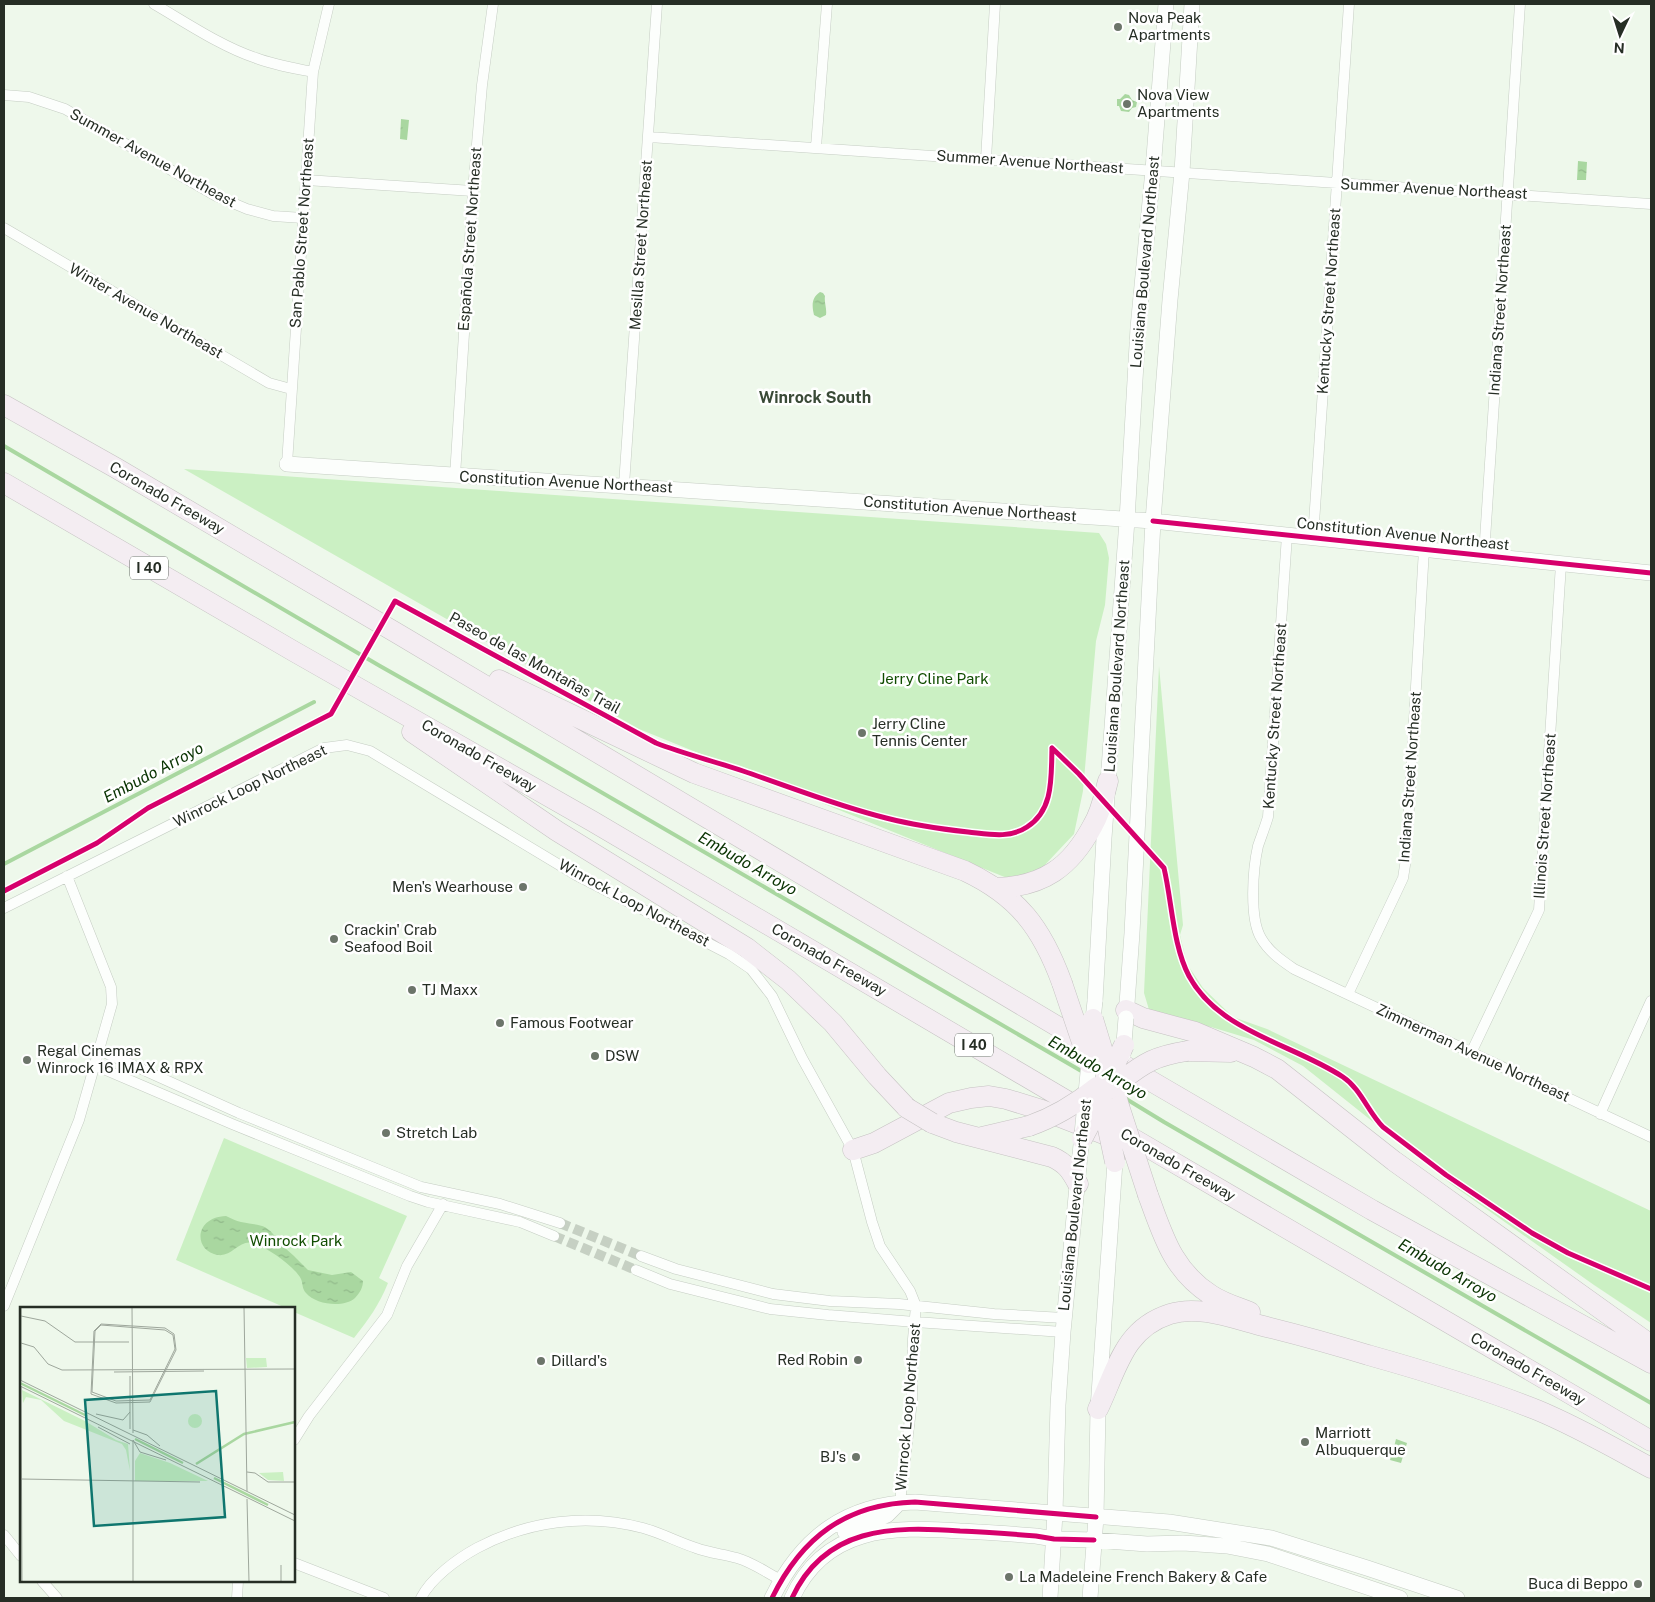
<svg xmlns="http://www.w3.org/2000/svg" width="1655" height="1602" viewBox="0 0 1655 1602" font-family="'Public Sans',sans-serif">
<defs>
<pattern id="water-ripples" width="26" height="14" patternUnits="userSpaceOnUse" patternTransform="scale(1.25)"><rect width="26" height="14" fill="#a9d7a0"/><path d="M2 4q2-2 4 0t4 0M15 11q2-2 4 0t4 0" fill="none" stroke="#91b98a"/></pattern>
</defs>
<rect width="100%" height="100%" fill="#eef8eb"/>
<path fill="#cbf0c3" d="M184,469L1099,533L1106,544L1109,558L1105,605L1096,641L1083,791L1074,834L1042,868L1011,879L1002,876L639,729Z
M1159,666L1183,925L1180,935L1187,964L1203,988L1233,1017L1267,1029L1651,1211V1323L1594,1285L1451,1184L1303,1066L1254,1040L1211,1027L1150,1013L1144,993Z
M224,1138L407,1216L379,1278L388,1283C379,1305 369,1319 354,1338L294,1312V1308H286L176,1260Z"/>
<path fill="url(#water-ripples)" d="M1125,94L1129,95L1132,100L1137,102L1136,107L1132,108L1129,112L1121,111L1119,106H1117V99H1120Z
M401,119L409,120L407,140L400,139Z
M1578,161L1587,162L1586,180H1577Z
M820,292L823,293L825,296C824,303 827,308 826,315L820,318L814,315C812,306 811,298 820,292Z
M226,1216C231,1218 236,1221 241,1222C259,1226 265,1222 277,1239L276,1240L294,1256L308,1270L332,1275L351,1272L363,1281C363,1287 360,1293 355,1298C344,1308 316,1305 306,1293C302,1289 303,1284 301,1279C295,1267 269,1249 256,1244C240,1237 233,1257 218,1255C193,1251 194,1217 226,1216Z
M1396,1439L1407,1443L1401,1463L1390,1460L1392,1452L1389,1451L1391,1446L1394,1447Z"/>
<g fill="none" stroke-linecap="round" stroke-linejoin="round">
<path stroke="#a9d7a0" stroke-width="4" d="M4,446L380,666L532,752L1083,1072
M4,864L314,702
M1123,1097L1164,1122L1651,1403"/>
<path stroke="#c6d0c3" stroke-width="10" stroke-dasharray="10 5" stroke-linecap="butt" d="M560,1223L641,1256
M554,1236L636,1270"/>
<g stroke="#c5cdc3" stroke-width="11">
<path id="street" d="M154,4C185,22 222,47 256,58C274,65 293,68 313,72
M4,95L29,97L65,109L216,196L247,209L273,216L303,218
M649,137L1651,204
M816,147L827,4
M986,159L995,4
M306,180L473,191
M4,228L269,383L291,389
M287,464L313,72L329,4
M455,476L473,191L482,85L493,4
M624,485L657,4
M1287,535L1268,817C1265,827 1261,837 1258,846C1253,868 1249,918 1261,938C1269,952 1281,960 1294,969L1651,1137
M1313,538L1349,4
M1484,555L1520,4
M4,908L324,748L347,745L370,751L576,875L729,954L751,969L772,996L802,1058L853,1150L872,1222L880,1246L910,1291L916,1306L913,1339L912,1401L900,1502
M1348,994L1395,895L1403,878L1406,859L1424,549
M99,1050L239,1113L421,1187L500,1204L560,1223
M1471,1053L1539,910L1561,564
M94,1065L232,1124L410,1196L428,1202L520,1222L554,1236
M1600,1114L1651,1001
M641,1256L676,1269L773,1294L830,1301L899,1304L994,1314L1064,1318
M636,1270L670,1284L770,1309L828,1315L915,1322L1063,1332
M4,1306L79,1120L112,1004L111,987L67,876
M294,1440L309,1416L387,1315L407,1266L443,1204
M4,1535L21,1556
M294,1563L384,1598
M42,1581L57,1598
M237,1598L238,1581
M421,1598C431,1578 457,1559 477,1548C528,1521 586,1513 643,1528C661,1533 678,1542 696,1548C709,1553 723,1554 737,1558C752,1562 767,1573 781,1580"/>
</g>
<g stroke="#c5cdc3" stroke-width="16">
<path id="secondary" d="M287,464L1153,521L1651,573
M1095,1001L1104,838L1127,520L1138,328L1153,170L1166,4
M1126,1018L1132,933L1153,521L1170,300L1182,172L1192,4
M845,1532L887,1515L900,1502
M772,1598C802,1537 846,1504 915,1502L1169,1522L1271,1538L1367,1568L1457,1598
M792,1598C825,1527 891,1526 960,1531C985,1532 1011,1534 1036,1536L1054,1539L1094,1540L1147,1544L1183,1543L1227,1546L1268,1554L1400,1598
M1050,1598L1055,1513L1058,1405L1063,1332L1080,1155
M1090,1598L1096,1517L1098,1409L1115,1162"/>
</g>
<g stroke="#c5c2c2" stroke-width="21">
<path id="highway" d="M4,405L116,468L400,635L1092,1047
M4,483L295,652L592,821L1086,1112
M499,680L694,773L965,871C1018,896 1042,928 1062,983
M412,732L557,831L747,948L788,980L833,1023L877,1076L907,1108
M995,888C1043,887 1071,867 1093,825C1101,812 1104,796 1108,781
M1126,1010L1143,1018L1195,1032L1254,1057L1277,1069L1394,1161L1651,1345
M1187,1051L1231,1052
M1120,1063L1372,1210L1651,1363
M1101,1083L1110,1075L1119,1106
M932,1123L956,1132L1052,1157C1066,1163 1071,1171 1078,1184
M1120,1131L1651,1441
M982,1137L1029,1126
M853,1150L874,1143L949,1103L971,1098L989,1096L1006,1099L1042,1110L1124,1142
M1148,1195C1163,1235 1172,1270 1211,1295C1223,1303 1237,1307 1250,1312
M1098,1409C1117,1370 1123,1329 1170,1314C1198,1305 1232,1318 1259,1325C1296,1334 1332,1344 1368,1355C1425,1371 1482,1388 1537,1410C1576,1426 1614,1448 1651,1468"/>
</g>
<use href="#street" stroke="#fcfefc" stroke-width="10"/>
<use href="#secondary" stroke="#fcfefc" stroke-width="15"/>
<use href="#highway" stroke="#f4edf2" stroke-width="20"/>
<g stroke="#c5cdc3" stroke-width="16" stroke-linecap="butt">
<path id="secondary-bridge" d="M1092,1029L1095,1001
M1123,1055L1126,1018
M1080,1155L1090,1052"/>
</g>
<g stroke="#c5c2c2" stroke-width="21" stroke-linecap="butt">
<path id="highway-bridge" d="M1062,983L1089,1063
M1093,1019L1110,1075
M1110,1075L1124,1045
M1121,1081C1145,1062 1156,1056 1187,1051
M1102,1101L1115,1162
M1119,1106L1148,1195
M907,1108L932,1123
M1029,1126C1055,1117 1076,1104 1097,1087
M1082,1139L1102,1101"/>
</g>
<use href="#secondary-bridge" stroke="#fcfefc" stroke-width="15"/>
<use href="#highway-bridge" stroke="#f4edf2" stroke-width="20"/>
<g stroke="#fff" stroke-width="8">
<path id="cycleway" d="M1153,521L1651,573
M1052,748L1079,774L1164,868C1172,902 1173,946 1189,976C1219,1032 1293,1044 1343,1077C1361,1089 1368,1112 1383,1127L1446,1175L1532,1233L1568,1253L1651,1289
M4,891L97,843L148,808L331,714L395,601L656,743C684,754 714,761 743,771C790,787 837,806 886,818C913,825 941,829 968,832C988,834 1009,839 1027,827C1054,810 1051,777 1052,748
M772,1598C802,1537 846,1504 915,1502L1096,1517
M792,1598C825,1527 891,1526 960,1531C985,1532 1011,1534 1036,1536L1054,1539L1094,1540"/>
</g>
<use href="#cycleway" stroke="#d6006c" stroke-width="5"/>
</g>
<g fill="#6c756a" stroke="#fff" stroke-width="2">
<circle cx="1118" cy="27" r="5"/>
<circle cx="1127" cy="104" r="5"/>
<circle cx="862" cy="733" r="5"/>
<circle cx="523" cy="887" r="5"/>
<circle cx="334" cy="939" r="5"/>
<circle cx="412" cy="990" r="5"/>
<circle cx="500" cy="1023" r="5"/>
<circle cx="595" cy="1056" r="5"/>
<circle cx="27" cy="1060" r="5"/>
<circle cx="386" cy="1133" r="5"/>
<circle cx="858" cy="1360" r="5"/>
<circle cx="541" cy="1361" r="5"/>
<circle cx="1305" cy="1442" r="5"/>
<circle cx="856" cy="1457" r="5"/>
<circle cx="1009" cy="1577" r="5"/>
<circle cx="1638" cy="1584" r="5"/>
</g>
<g text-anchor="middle" stroke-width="5" stroke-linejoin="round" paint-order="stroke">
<g fill="#fff" stroke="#676d66" stroke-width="1">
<rect x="130" y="556.5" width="38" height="23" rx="4"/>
<rect x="955" y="1033.5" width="38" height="23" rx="4"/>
</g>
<g font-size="14" font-weight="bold" fill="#262e25">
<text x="149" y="573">I 40</text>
<text x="974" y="1050">I 40</text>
</g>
<g font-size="15" fill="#262e25" stroke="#fff" text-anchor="start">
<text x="1128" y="23">Nova Peak<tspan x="1128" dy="17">Apartments</tspan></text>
<text x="1137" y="100">Nova View<tspan x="1137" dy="17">Apartments</tspan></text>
<text x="872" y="729">Jerry Cline<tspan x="872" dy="17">Tennis Center</tspan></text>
<text x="513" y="892" text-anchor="end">Men's Wearhouse</text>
<text x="344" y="935">Crackin' Crab<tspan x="344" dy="17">Seafood Boil</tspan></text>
<text x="422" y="995">TJ Maxx</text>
<text x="510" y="1028">Famous Footwear</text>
<text x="37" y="1056">Regal Cinemas<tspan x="37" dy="17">Winrock 16 IMAX &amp; RPX</tspan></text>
<text x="605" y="1061">DSW</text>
<text x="396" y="1138">Stretch Lab</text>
<text x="848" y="1365" text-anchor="end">Red Robin</text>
<text x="551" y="1366">Dillard's</text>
<text x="1315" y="1438">Marriott<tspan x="1315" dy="17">Albuquerque</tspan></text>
<text x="846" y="1462" text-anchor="end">BJ's</text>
<text x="1019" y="1582">La Madeleine French Bakery &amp; Cafe</text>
<text x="1628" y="1589" text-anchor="end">Buca di Beppo</text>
</g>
<g font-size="15" fill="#262e25" stroke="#fff">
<text transform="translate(153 158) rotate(29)" y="5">Summer Avenue Northeast</text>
<text transform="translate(1030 162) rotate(4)" y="5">Summer Avenue Northeast</text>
<text transform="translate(1434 189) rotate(3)" y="5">Summer Avenue Northeast</text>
<text transform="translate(302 233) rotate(-86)" y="5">San Pablo Street Northeast</text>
<text transform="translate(470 239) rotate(-86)" y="5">Española Street Northeast</text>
<text transform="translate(641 245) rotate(-86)" y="5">Mesilla Street Northeast</text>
<text transform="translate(1145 262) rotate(-85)" y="5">Louisiana Boulevard Northeast</text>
<text transform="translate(1329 301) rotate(-86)" y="5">Kentucky Street Northeast</text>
<text transform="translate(1500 310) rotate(-86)" y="5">Indiana Street Northeast</text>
<text transform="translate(146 311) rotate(30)" y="5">Winter Avenue Northeast</text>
<text transform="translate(566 482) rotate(3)" y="5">Constitution Avenue Northeast</text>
<text transform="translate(167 498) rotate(30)" y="5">Coronado Freeway</text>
<text transform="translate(970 509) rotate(4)" y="5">Constitution Avenue Northeast</text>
<text transform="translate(1403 534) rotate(6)" y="5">Constitution Avenue Northeast</text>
<text transform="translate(535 663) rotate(29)" y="5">Paseo de las Montañas Trail</text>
<text transform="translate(1117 666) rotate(-86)" y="5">Louisiana Boulevard Northeast</text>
<text transform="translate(1275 716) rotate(-86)" y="5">Kentucky Street Northeast</text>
<text transform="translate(479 756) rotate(30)" y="5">Coronado Freeway</text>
<text transform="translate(1410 777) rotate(-86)" y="5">Indiana Street Northeast</text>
<text transform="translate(250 786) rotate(-26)" y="5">Winrock Loop Northeast</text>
<text transform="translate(1545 816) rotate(-86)" y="5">Illinois Street Northeast</text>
<text transform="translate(634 903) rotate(28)" y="5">Winrock Loop Northeast</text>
<text transform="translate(829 960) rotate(30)" y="5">Coronado Freeway</text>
<text transform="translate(1473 1053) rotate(25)" y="5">Zimmerman Avenue Northeast</text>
<text transform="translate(1178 1165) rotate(30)" y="5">Coronado Freeway</text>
<text transform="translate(1075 1205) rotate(-84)" y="5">Louisiana Boulevard Northeast</text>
<text transform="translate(1528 1369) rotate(30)" y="5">Coronado Freeway</text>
<text transform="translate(908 1407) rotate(-85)" y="5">Winrock Loop Northeast</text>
</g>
<g font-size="15" fill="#114d01" stroke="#fff">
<text x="934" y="684">Jerry Cline Park</text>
<text x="296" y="1246">Winrock Park</text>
</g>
<g font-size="16" font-weight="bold" fill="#3a4a37" stroke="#fff">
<text x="815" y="403">Winrock South</text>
</g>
<g font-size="16" font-style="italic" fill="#093302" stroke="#fff">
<text transform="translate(153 772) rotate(-28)" y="6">Embudo Arroyo</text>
<text transform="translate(748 863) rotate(30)" y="6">Embudo Arroyo</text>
<text transform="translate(1098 1067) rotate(30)" y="6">Embudo Arroyo</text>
<text transform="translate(1448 1270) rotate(30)" y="6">Embudo Arroyo</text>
</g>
</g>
<g transform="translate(20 1307)">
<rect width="275" height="275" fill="#eef8eb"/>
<path d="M226,51H246L247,60L227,61ZM2,83L65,114L96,133L108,137L110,164L106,143L102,137L44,114L21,93L6,90L3,96ZM168 114a7 7 0 1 1 14 0a7 7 0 1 1-14 0ZM120,146L150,156L188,174H115V154ZM263,165L264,174L248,173L239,166Z" fill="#cbf0c3"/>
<path fill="none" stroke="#a9d7a0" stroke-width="2.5" d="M0,76L67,109M115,132L163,156M176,157L224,127L275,115M194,171L248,198"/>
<path fill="none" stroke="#9ea79c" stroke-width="1" d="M112,0L113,126M224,0L227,184M1,9L25,14L55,35H109M81,17L145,21L154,27L156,43L130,95L96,96L71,87L74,24ZM81,18L145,23L153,28L155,42L130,93L96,94L72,85L75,24ZM1,36L14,40L28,57L42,63L275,62M94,65L184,64M110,69V122M0,73L275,208M1,74V0M0,79L275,214M1,79L2,275M76,107L103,113L110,105M78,120L110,137M113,123L127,128L140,139M113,133V275M113,133L120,145L146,153M227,165L235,166L248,175H275M1,172L180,175M227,192L229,275M261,258V275"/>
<path fill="#0f766e" fill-opacity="0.15" stroke="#0f766e" stroke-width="2.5" d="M196,84L205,210L74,219L65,93Z"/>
<rect width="275" height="275" fill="none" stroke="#262e25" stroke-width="2.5"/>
</g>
<rect width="1655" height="1602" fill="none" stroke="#262e25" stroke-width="10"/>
<g transform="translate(1620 35) rotate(184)" stroke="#ffffff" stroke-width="4" paint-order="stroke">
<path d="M0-4L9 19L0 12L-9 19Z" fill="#262e25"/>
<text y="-8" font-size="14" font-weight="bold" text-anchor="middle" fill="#262e25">N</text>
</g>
</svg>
